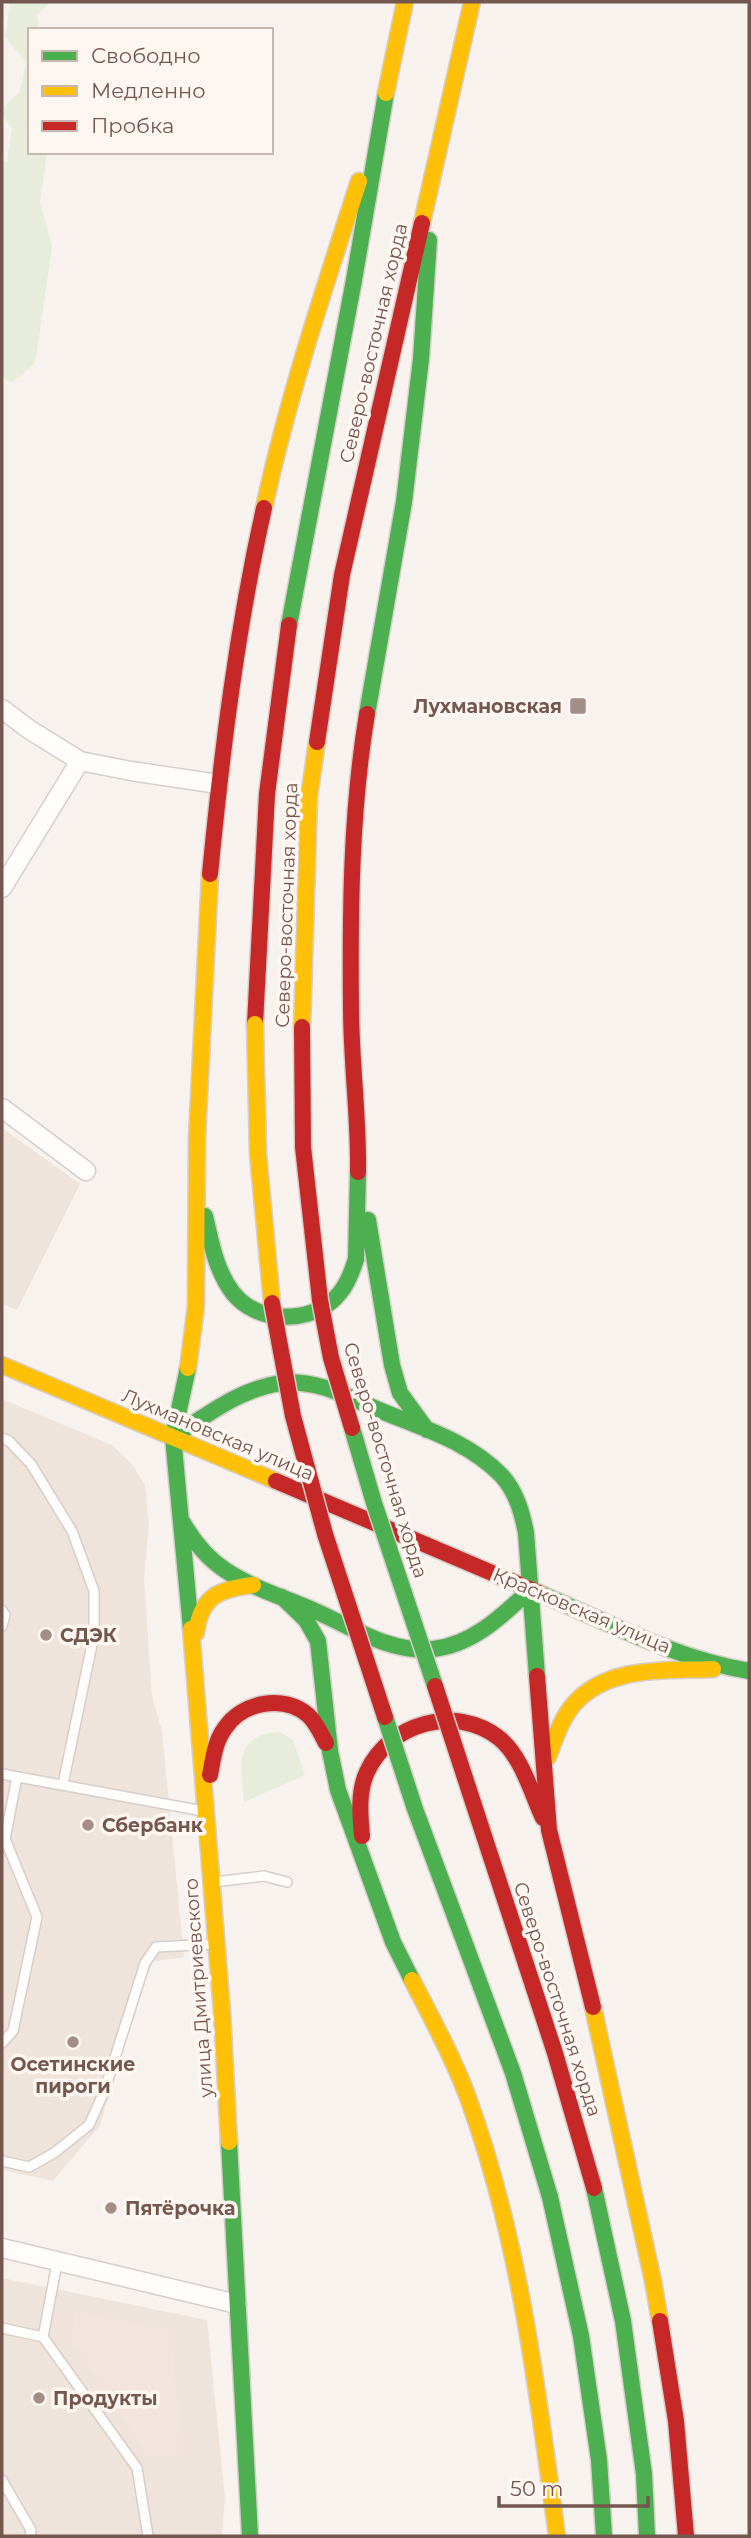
<svg xmlns="http://www.w3.org/2000/svg" width="751" height="2538" viewBox="0 0 751 2538" font-family="Montserrat,sans-serif">
<rect width="100%" height="100%" fill="#f7f2ee"/>
<path fill="#efe4dc" d="M2,1128L80,1184L17,1310L2,1304Z
M2,1399L112,1445L132,1464L145,1485L149,1525L144,1578L152,1696L162,1731L184,1957L150,1962L100,2125L53,2181L2,2170Z
M2,2278L207,2320L225,2498L222,2536H2Z"/>
<path fill="#f4e4e0" d="M76,2311L171,2330L181,2456L148,2457L71,2339Z"/>
<path fill="#e8ecda" d="M8,2H50L37,15L40,30H30V152H47L40,202L52,247L35,363L20,377L11,382L2,377V161H7L12,128L2,116V109L20,91L26,62L5,37L10,5Z
M280,1732L293,1740L305,1775L244,1802C241,1766 232,1735 280,1732Z"/>
<g fill="none" stroke-linecap="round" stroke-linejoin="round">
<g stroke="#d6ceca" stroke-width="12">
<path id="lane" d="M2,1438L9,1441L31,1464L72,1531L94,1591V1635L63,1784
M2,1610L5,1615L2,1626
M2,1774L203,1811
M214,1882L264,1876L287,1882
M2,2043L13,2031L37,1917L5,1839L17,1777
M2,2161L29,2167L54,2153L89,2125L104,2092L145,1963L156,1947L215,1944
M57,2263L43,2337L137,2468L148,2536
M2,2328L43,2337
M2,2480L31,2530L30,2536"/>
</g>
<g stroke="#d6ceca" stroke-width="21">
<path id="street" d="M2,709L30,730L80,761L131,771L218,784
M2,888L80,761
M2,1108L86,1171
M2,2248L237,2304"/>
</g>
<g stroke="#d7ceca" stroke-width="19">
<path id="fast" d="M289,625L354,280L386,93
M367,714L404,502L421,359L429,240
M205,1216C211,1242 216,1271 233,1293C256,1322 304,1324 332,1301C345,1290 351,1275 356,1259L358,1172
M368,1220L392,1365L400,1393L427,1430
M188,1368L173,1437L191,1629
M173,1437C207,1415 241,1388 282,1383C317,1379 348,1397 379,1410C422,1428 468,1441 501,1475C516,1491 522,1512 526,1533L537,1676
M183,1523C194,1542 207,1558 225,1570C252,1588 283,1597 313,1610C350,1626 391,1654 433,1649C473,1645 503,1615 531,1589
M539,1593C607,1622 676,1659 749,1671
M282,1597L306,1620L318,1641L330,1751L338,1790L393,1942L412,1980
M229,2142L250,2536
M594,2188L623,2321L644,2474L647,2536
M550,2197L581,2336L599,2460L604,2536"/>
</g>
<g stroke="#d7ceca" stroke-width="19">
<path id="slow" d="M386,93L405,2
M422,223L472,2
M264,508C288,397 324,289 359,181
M302,1027L309,797L317,742
M2,1365L276,1481
M188,1368L196,1306L197,1138L210,874
M191,1629L222,2012L229,2142
M196,1633C201,1596 219,1589 253,1585
M548,1757C555,1739 561,1719 574,1704C608,1665 667,1671 713,1669
M412,1980C431,2017 452,2055 467,2095C519,2236 537,2387 557,2536
M593,2007L653,2281L660,2321"/>
</g>
<g stroke="#d7ceca" stroke-width="19">
<path id="jam" d="M317,742L342,575L422,223
M210,874C222,750 237,629 264,508
M255,1024L267,794L289,625
M358,1172C359,1117 351,1062 351,1007C350,910 351,810 367,714
M276,1481L539,1593
M537,1676L549,1830L593,2007
M210,1775C213,1759 215,1741 225,1728C242,1702 284,1694 308,1715C316,1722 321,1734 326,1743
M362,1836C360,1815 358,1791 367,1772C389,1723 456,1704 499,1738C522,1757 531,1792 543,1818
M660,2321L676,2421L686,2536"/>
</g>
<use href="#lane" stroke="#fefdfc" stroke-width="9"/>
<use href="#street" stroke="#fefdfc" stroke-width="18"/>
<use href="#fast" stroke="#4caf50" stroke-width="16"/>
<use href="#slow" stroke="#ffc107" stroke-width="16"/>
<use href="#jam" stroke="#c62828" stroke-width="16"/>
<g stroke="#d8cfcb" stroke-width="19" stroke-linecap="butt">
<path id="fast-bridge" d="M352,1428L374,1503L435,1686
M385,1717L415,1809L513,2073L550,2197"/>
</g>
<g stroke="#d8cfcb" stroke-width="19" stroke-linecap="butt">
<path id="slow-bridge" d="M255,1024L258,1154L272,1303"/>
</g>
<g stroke="#d8cfcb" stroke-width="19" stroke-linecap="butt">
<path id="jam-bridge" d="M302,1027L303,1147L320,1300L331,1358L352,1428
M272,1303L293,1416L325,1534L385,1717
M435,1686L555,2053L594,2188"/>
</g>
<use href="#fast-bridge" stroke="#4caf50" stroke-width="16"/>
<use href="#slow-bridge" stroke="#ffc107" stroke-width="16"/>
<use href="#jam-bridge" stroke="#c62828" stroke-width="16"/>
</g>
<g fill="#a28d87" stroke="#fef7f1" stroke-width="2.5">
<rect x="569" y="697" width="18" height="18" rx="3.5"/>
<circle cx="46" cy="1635" r="7"/>
<circle cx="88" cy="1825" r="7"/>
<circle cx="73" cy="2042" r="7"/>
<circle cx="111" cy="2208" r="7"/>
<circle cx="39" cy="2398" r="7"/>
</g>
<g text-anchor="middle" stroke-width="7" stroke-linejoin="round" paint-order="stroke">
<g font-size="19" fill="#74574f" stroke="#fef7f1">
<text transform="translate(373 343) rotate(-77)" y="7">Северо-восточная хорда</text>
<text transform="translate(286 905) rotate(-88)" y="7">Северо-восточная хорда</text>
<text transform="translate(218 1434) rotate(23)" y="7">Лухмановская улица</text>
<text transform="translate(386 1460) rotate(73)" y="7">Северо-восточная хорда</text>
<text transform="translate(582 1610) rotate(23)" y="7">Красковская улица</text>
<text transform="translate(198 1988) rotate(-94)" y="7">улица Дмитриевского</text>
<text transform="translate(558 1999) rotate(72)" y="7">Северо-восточная хорда</text>
</g>
<g font-size="19" font-weight="bold" fill="#74574f" stroke="#fef7f1" text-anchor="start">
<text x="562" y="713" text-anchor="end">Лухмановская</text>
<text x="60" y="1642">СДЭК</text>
<text x="102" y="1832">Сбербанк</text>
<text x="73" y="2071" text-anchor="middle">Осетинские<tspan x="73" dy="22">пироги</tspan></text>
<text x="125" y="2215">Пятёрочка</text>
<text x="53" y="2405">Продукты</text>
</g>
</g>
<rect width="751" height="2538" fill="none" stroke="#74574f" stroke-width="7"/>
<rect x="28" y="28" width="245" height="126" fill="#fef7f1" stroke="#c7b7b0" stroke-width="2"/>
<rect x="42" y="51" width="35" height="10" fill="#4caf50" stroke="#c7b7b0" stroke-width="2"/>
<text x="91" y="63" font-size="21" fill="#74574f">Свободно</text>
<rect x="42" y="86" width="35" height="10" fill="#ffc107" stroke="#c7b7b0" stroke-width="2"/>
<text x="91" y="98" font-size="21" fill="#74574f">Медленно</text>
<rect x="42" y="121" width="35" height="10" fill="#c62828" stroke="#c7b7b0" stroke-width="2"/>
<text x="91" y="133" font-size="21" fill="#74574f">Пробка</text>
<path d="M499 2496v10h149v-10" fill="none" stroke="#74574f" stroke-width="3.5"/>
<text x="510" y="2496" font-size="21" fill="#74574f" stroke="#fef7f1" stroke-width="5" paint-order="stroke">50 m</text>
</svg>
